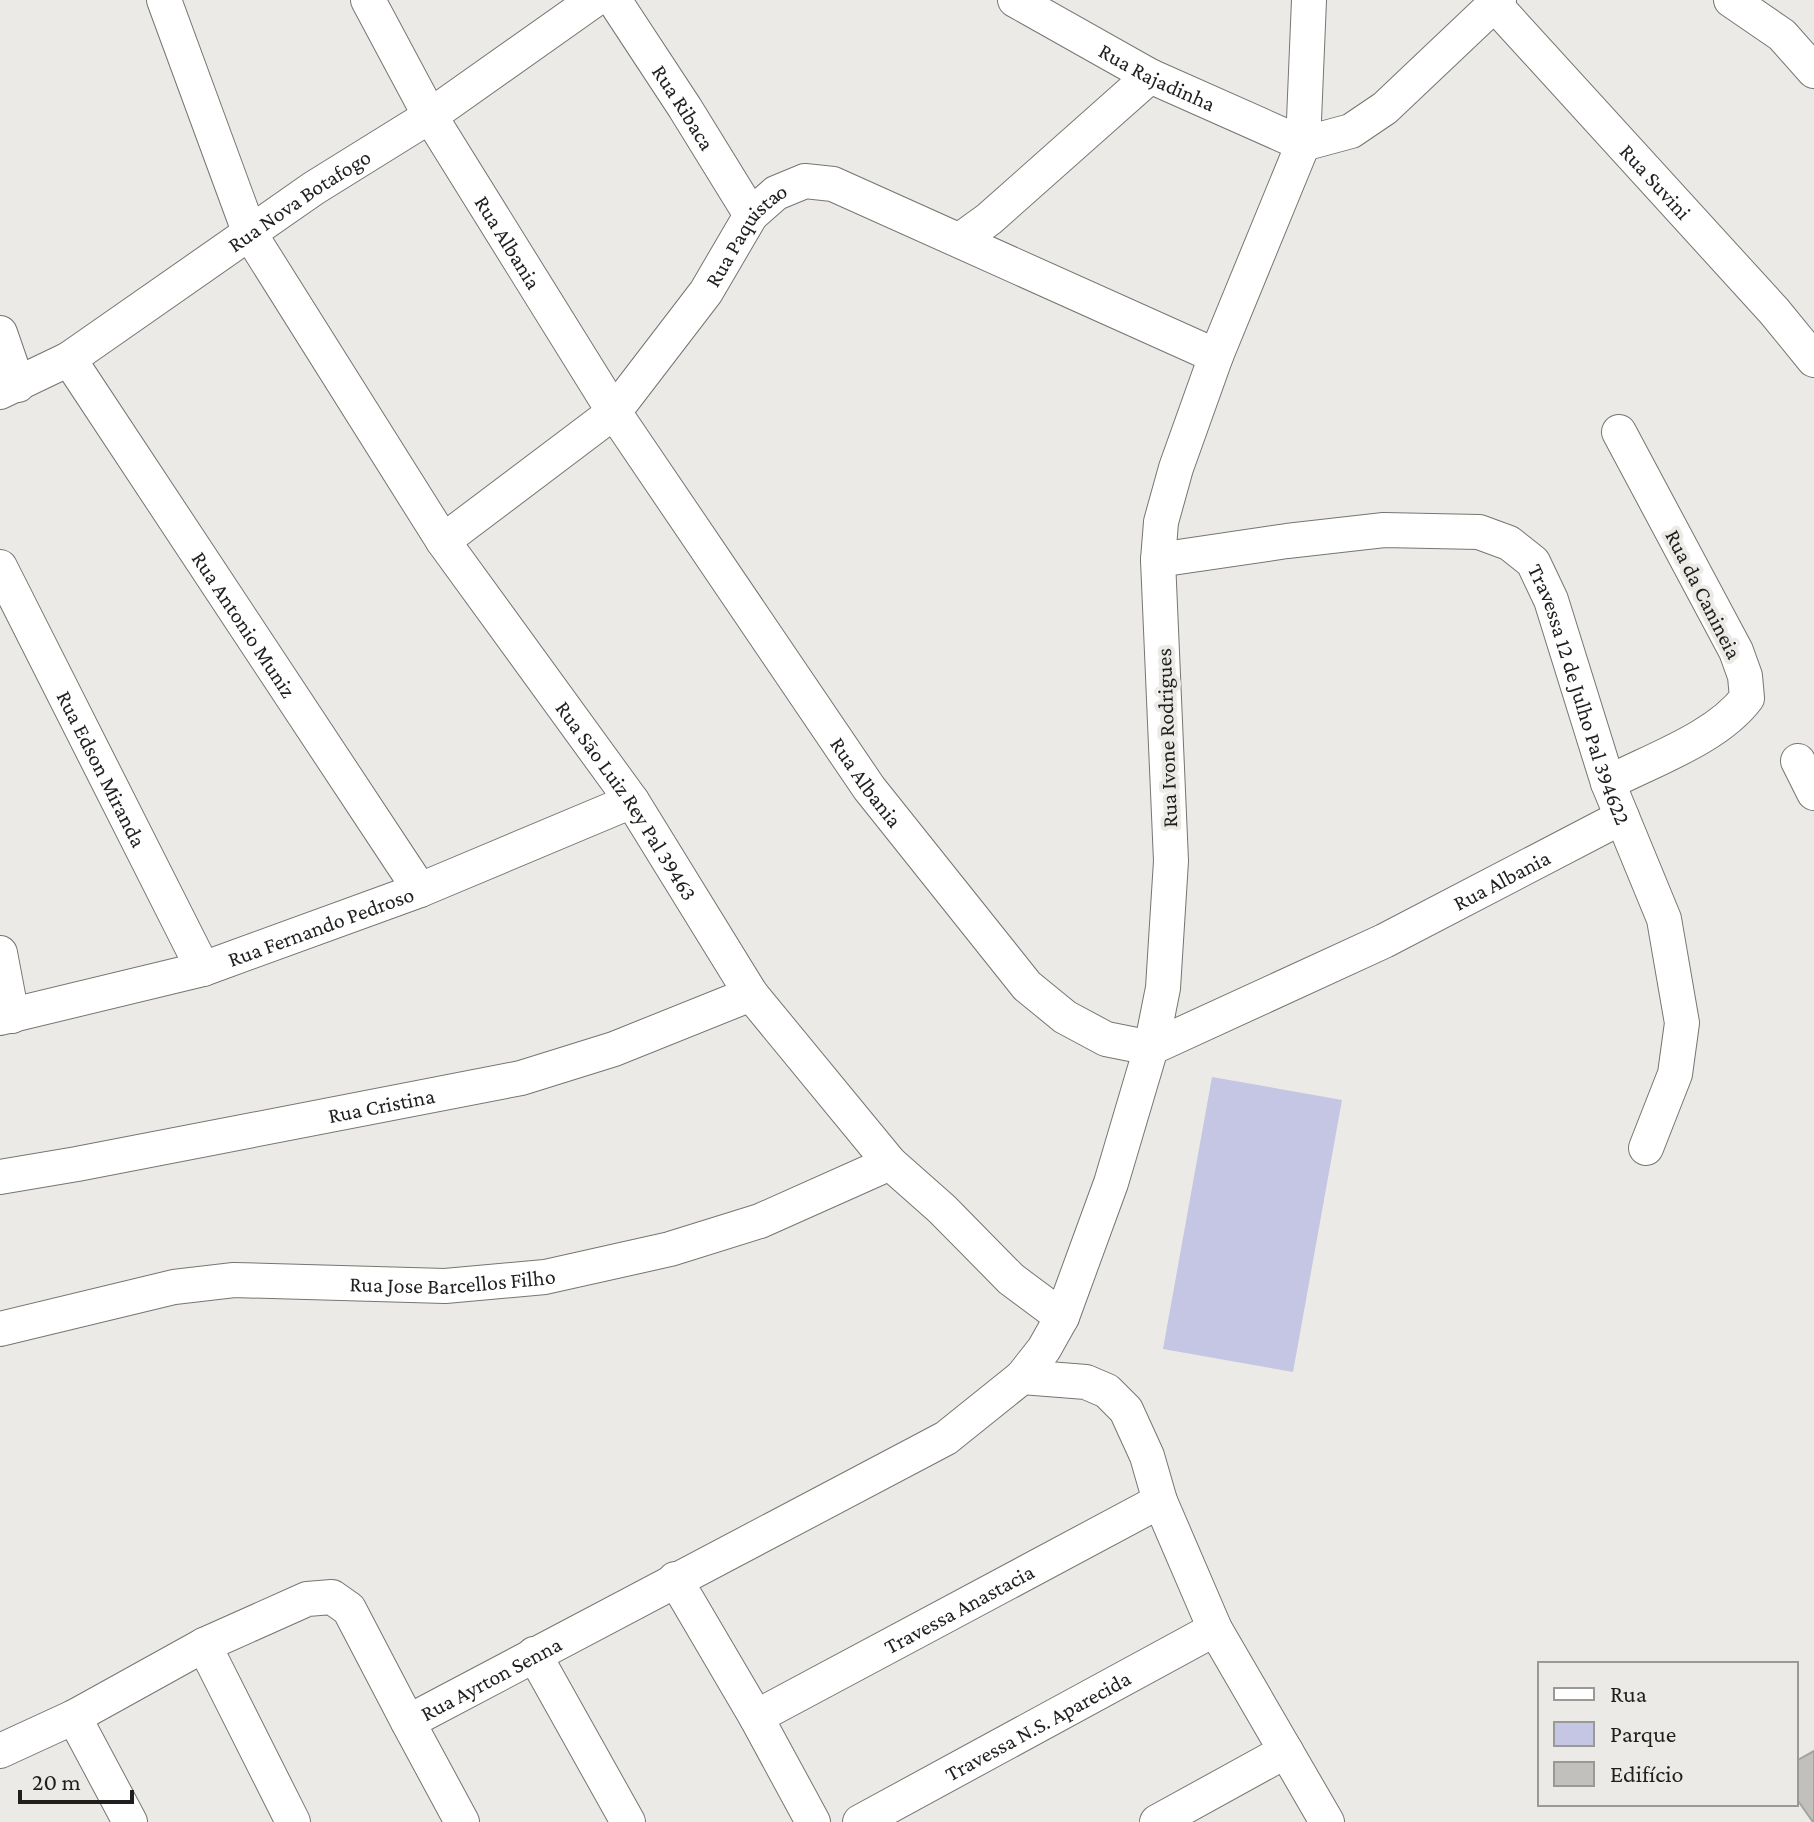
<svg xmlns="http://www.w3.org/2000/svg" width="1814" height="1822" viewBox="0 0 1814 1822" font-family="'Crimson Pro',serif">
<rect width="100%" height="100%" fill="#ebeae6"/>
<path fill="#c5c5e4" d="M1212,1077L1342,1100L1293,1372L1163,1349Z"/>
<path fill="#c1c0bc" stroke="#a4a39f" stroke-width="2" d="M1814,1751V1822H1813L1796,1798V1761Z"/>
<g fill="none" stroke-linecap="round" stroke-linejoin="round">
<g stroke="#767571" stroke-width="36">
<g id="street">
<path id="s1" d="M164,0L250,234L443,541L632,801L751,994L890,1163L942,1209L1011,1279L1062,1317"/>
<path id="s2" d="M368,0L430,116L614,412L869,788L1027,986L1065,1017L1106,1039L1151,1048L1384,941L1622,817"/>
<path id="s3" d="M614,0L685,108L751,215"/>
<path id="s4" d="M1015,0L1150,76L1303,144L1351,131L1385,108L1499,0"/>
<path d="M1731,0L1782,35L1814,71"/>
<path id="s5" d="M1494,4L1774,311L1814,360"/>
<path d="M960,240L989,219L1150,76"/>
<path d="M0,333L18,385"/>
<path id="s6" d="M69,359L420,890"/>
<path id="s7" d="M0,392L69,359L314,188L430,116L594,0"/>
<path id="s8" d="M443,541L614,412L706,292L751,215L776,193L805,181L833,184L1216,356"/>
<path id="s9" d="M1158,560L1287,541L1384,530L1479,532L1509,543L1533,562L1551,600L1608,783L1664,919L1682,1023L1675,1074L1646,1148"/>
<path id="s10" d="M0,567L203,969"/>
<path d="M1798,761L1814,793"/>
<path d="M1608,783C1652,760 1717,738 1747,698L1745,676L1736,651L1619,432"/>
<path d="M0,953L12,1016"/>
<path id="s11" d="M0,1018L203,969L420,890L632,801"/>
<path id="s12" d="M0,1177L77,1164L521,1078L614,1049L751,994"/>
<path id="s13" d="M0,1329L174,1287L234,1280L445,1286L545,1277L670,1249L760,1221L890,1163"/>
<path d="M1022,1377L1086,1382L1107,1391L1126,1410L1147,1456L1160,1501L1215,1629L1327,1822"/>
<path d="M675,1579L756,1717L813,1822"/>
<path d="M204,1645L293,1822"/>
<path d="M534,1654L628,1822"/>
<path d="M74,1717L130,1822"/>
<path id="s14" d="M756,1717L1160,1501"/>
<path d="M408,1722L462,1822"/>
<path id="s15" d="M0,1751L74,1717L204,1645L307,1599L332,1597L349,1609L408,1722L946,1438L1022,1377L1044,1349L1062,1317L1111,1183L1151,1048L1163,988L1171,861L1158,560L1161,522L1176,468L1216,356L1303,144L1309,0"/>
<path id="s16" d="M860,1822L1215,1629"/>
<path d="M1157,1822L1286,1751"/>
</g>
</g>
<use href="#street" stroke="#fff" stroke-width="34"/>
</g>
<g text-anchor="middle" stroke-width="8" stroke-linejoin="round" paint-order="stroke">
<g font-size="22" fill="#1f1f1d" stroke="#ebeae6">
<text dy="8" stroke="none"><textPath href="#s4" startOffset="162">Rua Rajadinha</textPath></text>
<text dy="8" stroke="none"><textPath href="#s3" startOffset="128">Rua Ribaca</textPath></text>
<text dy="8" stroke="none"><textPath href="#s5" startOffset="240">Rua Suvini</textPath></text>
<text dy="8" stroke="none"><textPath href="#s7" startOffset="356">Rua Nova Botafogo</textPath></text>
<text dy="8" stroke="none"><textPath href="#s8" startOffset="436">Rua Paquistao</textPath></text>
<text dy="8" stroke="none"><textPath href="#s2" startOffset="280">Rua Albania</textPath></text>
<text transform="translate(1704 594) rotate(63)" y="8">Rua da Canineia</text>
<text dy="8" stroke="none"><textPath href="#s6" startOffset="318">Rua Antonio Muniz</textPath></text>
<text dy="8" stroke="none"><textPath href="#s9" startOffset="526">Travessa 12 de Julho Pal 394622</textPath></text>
<text transform="translate(1166 738) rotate(-92)" y="8">Rua Ivone Rodrigues</text>
<text dy="8" stroke="none"><textPath href="#s10" startOffset="226">Rua Edson Miranda</textPath></text>
<text dy="8" stroke="none"><textPath href="#s2" startOffset="928">Rua Albania</textPath></text>
<text dy="8" stroke="none"><textPath href="#s1" startOffset="930">Rua Sāo Luiz Rey Pal 39463</textPath></text>
<text dy="8" stroke="none"><textPath href="#s2" startOffset="1718">Rua Albania</textPath></text>
<text dy="8" stroke="none"><textPath href="#s11" startOffset="334">Rua Fernando Pedroso</textPath></text>
<text dy="8" stroke="none"><textPath href="#s12" startOffset="388">Rua Cristina</textPath></text>
<text dy="8" stroke="none"><textPath href="#s13" startOffset="458">Rua Jose Barcellos Filho</textPath></text>
<text dy="8" stroke="none"><textPath href="#s14" startOffset="230">Travessa Anastacia</textPath></text>
<text dy="8" stroke="none"><textPath href="#s15" startOffset="610">Rua Ayrton Senna</textPath></text>
<text dy="8" stroke="none"><textPath href="#s16" startOffset="202">Travessa N.S. Aparecida</textPath></text>
</g>
</g>
<rect x="1538" y="1662" width="260" height="144" fill="#ebeae6" stroke="#999996" stroke-width="2"/>
<rect x="1554" y="1688" width="40" height="12" fill="#ffffff" stroke="#999996" stroke-width="2"/>
<text x="1610" y="1702" font-size="24" fill="#1f1f1d">Rua</text>
<rect x="1554" y="1722" width="40" height="24" fill="#c5c5e4" stroke="#999996" stroke-width="2"/>
<text x="1610" y="1742" font-size="24" fill="#1f1f1d">Parque</text>
<rect x="1554" y="1762" width="40" height="24" fill="#c1c0bc" stroke="#999996" stroke-width="2"/>
<text x="1610" y="1782" font-size="24" fill="#1f1f1d">Edifício</text>
<path d="M20 1790v12h112v-12" fill="none" stroke="#1f1f1d" stroke-width="4"/>
<text x="32" y="1790" font-size="24" fill="#1f1f1d" stroke="#ebeae6" stroke-width="6" paint-order="stroke">20 m</text>
</svg>
